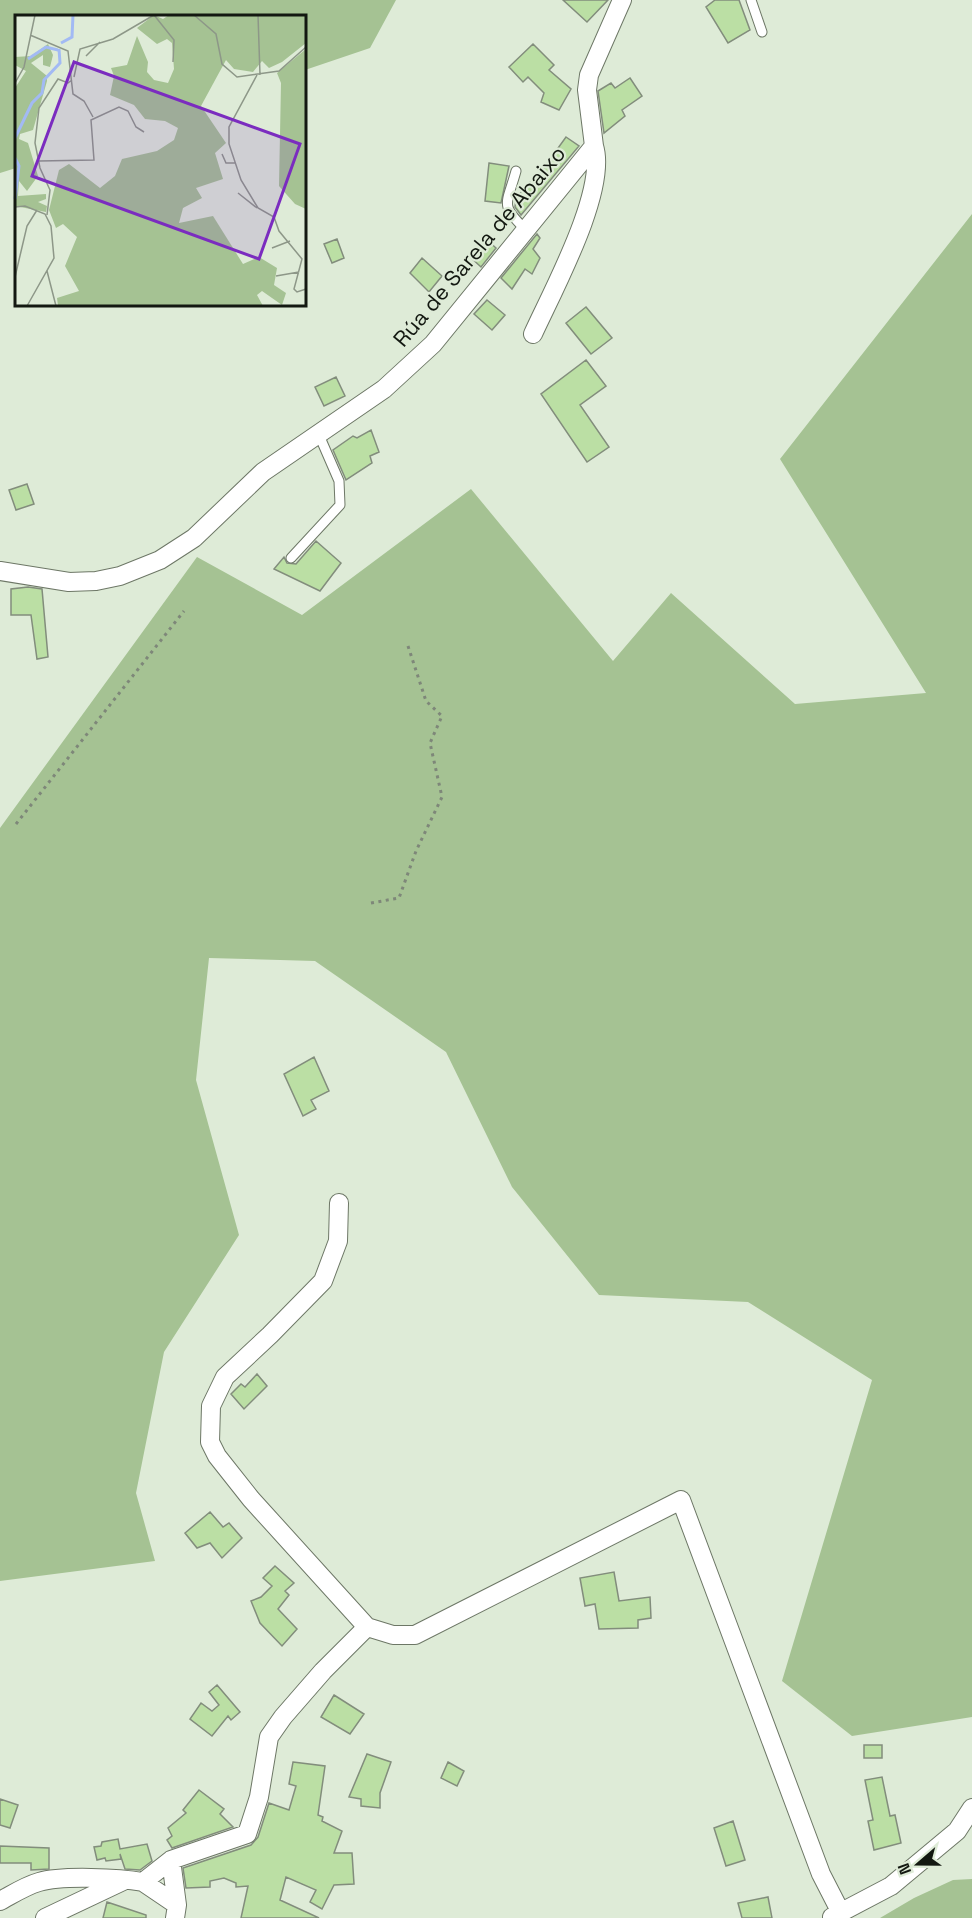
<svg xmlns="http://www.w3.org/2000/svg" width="972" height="1918" viewBox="0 0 972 1918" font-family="'Space Grotesk',sans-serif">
<rect width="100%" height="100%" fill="#deebd7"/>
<path fill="#a5c293" d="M0,0H396L370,48L305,70L304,16H16V168L0,173Z
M972,214V1717L852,1736L782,1681L872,1380L748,1302L599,1295L512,1187L446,1052L315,961L209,958L196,1080L239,1235L164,1352L136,1493L155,1561L0,1581V828L197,557L302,615L471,489L613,661L671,593L795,704L926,693L780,459Z
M972,1879V1918H880L914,1898L953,1880Z"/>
<path fill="#bbdfa4" stroke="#828d7c" stroke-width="1.5" d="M563,0H608L587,22Z
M715,0H739L750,30L728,43L706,7Z
M533,44L554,65L549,70L571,89L559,110L541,102L544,93L528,77L523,82L509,67Z
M630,78L642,96L622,110L625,116L604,133L598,91L611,83L615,88Z
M566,137L579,146L521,215L515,207L516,198L530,182L532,184Z
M489,163L509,166L501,203L485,201Z
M537,234L540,238L533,249L540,258L532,274L525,269L512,289L501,278Z
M485,238L496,248L481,267L469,256Z
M337,239L344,258L332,263L324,244Z
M422,258L442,276L429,292L410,273Z
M487,300L505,315L492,330L474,314Z
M586,307L612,338L591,354L566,323Z
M586,360L606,386L580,405L609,447L587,462L541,394Z
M336,377L345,396L324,406L315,387Z
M371,430L379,452L370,456L372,463L346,480L333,450L353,436L357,438Z
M27,484L34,504L16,510L9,490Z
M316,541L341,563L320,591L274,569L284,557L287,563L296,564Z
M28,587L42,589L48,657L37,659L31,615H11V589Z
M314,1057L329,1091L311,1100L316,1109L303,1116L284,1074Z
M257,1374L267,1386L244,1409L231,1394L241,1384L245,1387Z
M210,1512L223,1527L229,1523L242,1538L222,1558L210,1543L197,1548L185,1533Z
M275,1566L294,1583L285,1591L289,1595L278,1609L297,1629L282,1646L260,1623L251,1601L261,1597L272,1586L263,1578Z
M614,1572L619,1601L650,1597L651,1618L638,1620V1628L599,1629L595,1604L585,1606L580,1578Z
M217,1685L240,1712L231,1720L228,1716L212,1736L190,1719L201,1703L212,1711L219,1705L209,1692Z
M334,1695L364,1714L350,1734L321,1717Z
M864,1745H882V1758H864Z
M367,1754L391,1762L380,1793V1808L361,1806V1799L349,1797Z
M293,1762L325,1766L318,1815L323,1817L322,1821L342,1831L334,1853H352L354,1884L334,1885L322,1909L310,1902L316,1890L286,1877L280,1900L319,1918H241L248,1886L236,1887V1883L224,1878L210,1881V1887L186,1888L183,1868L251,1845L258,1837L269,1803L289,1810L296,1786L289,1784Z
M448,1762L464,1771L457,1786L441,1778Z
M882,1777L890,1816L895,1815L901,1843L874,1850L868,1821L873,1820L865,1780Z
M199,1790L224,1809L220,1814L233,1827L172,1848L167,1840L172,1836L168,1828L186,1813L183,1810Z
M0,1799L18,1805L10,1828L0,1825Z
M733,1821L745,1860L726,1866L714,1828Z
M118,1839L120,1849L147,1844L152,1861L140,1870L125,1869L120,1854L121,1859L106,1861L105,1858L97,1860L94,1847L101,1846L102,1842Z
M0,1846L49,1848V1869L31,1870V1863H0Z
M768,1897L772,1918H742L738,1903Z
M107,1902L146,1915V1918H103Z"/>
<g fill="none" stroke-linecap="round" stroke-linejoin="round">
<g stroke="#6d7766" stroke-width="11">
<path id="lane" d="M751,0L762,32
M516,171C507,204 499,204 525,229
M291,558L340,505L339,481L319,435"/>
</g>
<g stroke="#6d7766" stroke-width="20">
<path id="street" d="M533,334C552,292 608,190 594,146
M0,571L69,582L96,581L120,576L160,560L194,538L263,472L384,389L433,344L594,146L587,90L589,75L622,0
M339,1203L338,1241L323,1281L270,1335L225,1377L211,1406L210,1442L217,1456L251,1499L367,1627L393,1635H415L681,1500L821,1874L840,1911
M171,1860L177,1905
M143,1882L177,1905L175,1918
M0,1901C13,1894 25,1886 39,1882C62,1875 120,1878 143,1882L171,1860L247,1834L259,1797L269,1737L283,1717L323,1671L367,1627
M832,1917L891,1886L957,1831L972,1808
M45,1918L123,1881"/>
</g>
<path stroke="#7e8779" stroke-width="3" stroke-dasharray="3 4.5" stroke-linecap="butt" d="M16,824L184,611
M371,903L399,898L416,851L442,797L430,743L442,716L426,701L407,643"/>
<use href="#lane" stroke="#fff" stroke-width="9"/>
<use href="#street" stroke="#fff" stroke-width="18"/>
</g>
<g text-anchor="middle" stroke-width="4.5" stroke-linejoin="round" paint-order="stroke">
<g font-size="22" fill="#131811" stroke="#deebd7">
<text transform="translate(479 246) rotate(-50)" y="8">Rúa de Sarela de Abaixo</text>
</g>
</g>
<g transform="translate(15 15)">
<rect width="291" height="291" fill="#deebd7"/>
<path d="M139,0L148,4L154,0H291V28L267,47L254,53L247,46L238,57L219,54L211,45L186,91L211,128L200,138L208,164L181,173L187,183L168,193L164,208L198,201L228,249L244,242L262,253L259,270L271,278L267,290L247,276L242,280L248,291H43L42,283L64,276L50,251L62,222L48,209L41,213L34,195L44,155L54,149L85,173L100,161L107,144L142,136L159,125L163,113L150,106L130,104L119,90L95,80L99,61L96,53L112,50L122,21L133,47L132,57L139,65L153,68L159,54L157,28L152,24L142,29L122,13ZM33,29L38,40L35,52L28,50V40L16,48L32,61V66L18,115L5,119L4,124L13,128L23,161L12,176L4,166L3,181L31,179V184L23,187L32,191L31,197L0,191V73L11,56L0,50V42L16,41ZM291,34V194L280,189L264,171L266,68L262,58Z" fill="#a5c293"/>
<path fill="none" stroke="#a2baf4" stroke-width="3" d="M46,28L57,22L58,0M13,44L31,32L43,35M0,123L17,88L27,78L29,65L45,48L44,34M0,143L4,151L0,184"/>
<path fill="none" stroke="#8d9788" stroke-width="1.5" d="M139,0L159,25L158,47M179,0L201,19L207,49L222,62L264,56L291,32M243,0L245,60M15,20L53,36L58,79L69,86L78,102M71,41L85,27M242,60L214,112V129L226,165L243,193L259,202L264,216L287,244L279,274L282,277L291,274M59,62L65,34L98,24L139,0M0,68L9,52L20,0M207,139L211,148H220M24,146L79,145L76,105L104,92L113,96L121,112L129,117M223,178L242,193M0,192L10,191L30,199L36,211L39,243L12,291M32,200L35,175L25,153L20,128L24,93L43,64L53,68L57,65M257,233L275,226M32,256L41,291M261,261L284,257M0,262L12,211L22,195"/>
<path fill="#7b2cbf" fill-opacity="0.15" stroke="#7b2cbf" stroke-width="3" d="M59,47L285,129L244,244L17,161Z"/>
<rect width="291" height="291" fill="none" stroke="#131811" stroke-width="3"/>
</g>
<g transform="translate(918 1864) rotate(250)" stroke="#deebd7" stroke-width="4.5" paint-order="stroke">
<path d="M0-4.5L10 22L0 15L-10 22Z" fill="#131811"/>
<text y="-9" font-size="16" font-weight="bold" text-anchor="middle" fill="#131811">N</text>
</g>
</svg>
